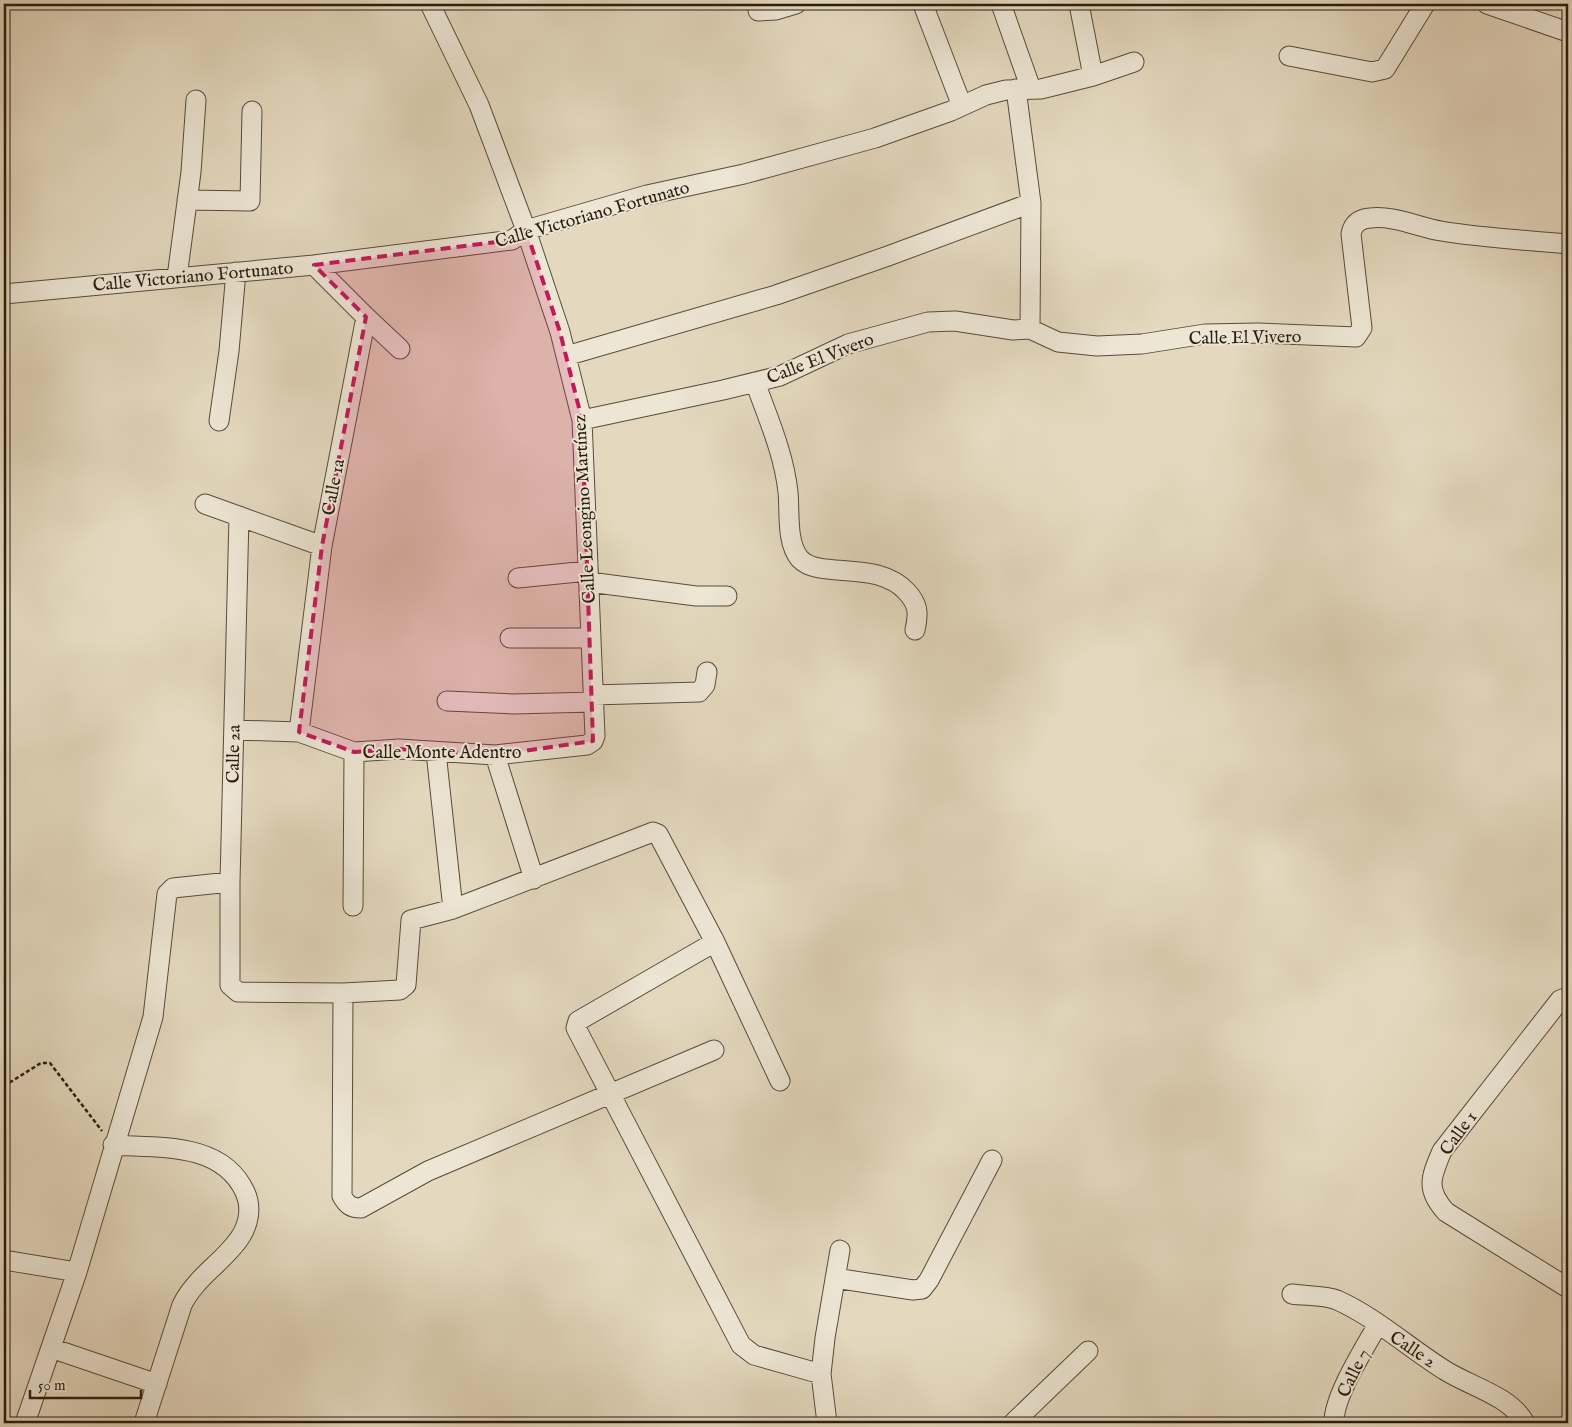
<svg xmlns="http://www.w3.org/2000/svg" width="1572" height="1427" viewBox="0 0 1572 1427" font-family="'IM FELL English',serif">
<rect width="100%" height="100%" fill="#e4d9bf"/>
<filter id="stains"><feTurbulence type="fractalNoise" baseFrequency=".004" numOctaves="4"/><feColorMatrix values="0 0 0 0 .2 0 0 0 0 .09 0 0 0 0 .02 0 0 0 .5 -.17"/></filter>
<radialGradient id="worn" r=".72"><stop offset=".6" stop-color="#630" stop-opacity="0"/><stop offset="1" stop-color="#630" stop-opacity=".3"/></radialGradient>
<g fill="none" stroke-linecap="round" stroke-linejoin="round">
<g stroke="#574c3c" stroke-width="21">
<path id="minor" d="M1001,4L1031,89
M1079,4L1093,76
M1487,4L1568,32
M924,7L962,106
M758,11L776,10L796,4
M1289,56L1372,72L1385,69L1425,4
M1016,89L1031,203L1030,329
M187,200L250,201L252,111
M177,277L191,172L196,100
M4,294L314,265L512,240L526,230L647,195L744,174L875,138L951,111L986,95L1006,90L1041,89L1093,76L1134,62
M366,317L400,349
M566,356L776,295L888,256L1031,203
M755,382C768,418 784,454 788,492C790,512 786,543 800,559C820,580 877,559 907,592C918,604 919,613 915,630
M582,420L723,390L780,376L848,344L928,322L955,321L1013,330L1030,329L1058,342L1097,346L1142,344L1205,334L1258,333L1356,337L1362,328L1351,234C1353,224 1359,219 1370,218C1393,215 1418,227 1441,231C1483,238 1526,240 1568,244
M219,421L229,351L236,272
M205,504L322,546
M239,516L230,882V985L238,992L343,993L400,990L406,985L411,920L453,909L653,832L658,834L715,942L780,1081
M518,578L588,571
M589,582L696,596H727
M510,638H591
M593,695L699,692L705,685L707,672
M447,701L513,704L594,702
M234,730L299,732L354,752L399,749L495,755L587,745L593,741L595,736L582,420L560,332L526,230L479,105L430,4
M299,732L322,546L366,317L314,265
M436,752L453,909
M495,755L534,879
M353,906L354,752
M715,942L578,1021L576,1028L741,1345L754,1355L821,1374
M343,993L342,1196C347,1205 351,1208 361,1208L428,1171L714,1050
M1568,997L1560,1000L1442,1151C1431,1177 1425,1189 1446,1212L1568,1288
M113,1145C160,1148 222,1142 245,1192C252,1207 249,1225 239,1239C223,1262 195,1278 182,1305L144,1423
M4,1260L77,1272
M835,1278L913,1290L922,1289L929,1280L992,1160
M1292,1294C1305,1296 1325,1295 1337,1300C1377,1318 1410,1349 1446,1371C1472,1387 1510,1396 1525,1423
M51,1348L157,1384
M25,1423L77,1272L153,1017L167,894L173,888L230,882
M827,1423L821,1374L825,1338L840,1250
M1013,1423L1088,1351
M1334,1423C1333,1397 1365,1348 1378,1324"/>
</g>
<path stroke="#281d11" stroke-width="2.5" stroke-dasharray="4 2.5" stroke-linecap="butt" d="M4,1086L41,1063H50L102,1131"/>
<use href="#minor" stroke="#ede6d5" stroke-width="19"/>
</g>
<path fill="#c2185b" fill-opacity="0.2" stroke="#c2185b" stroke-width="4" stroke-dasharray="10 6" stroke-linejoin="round" d="M526,230L560,332L582,420L593,741L495,755L399,749L354,752L299,732L322,546L366,317L314,265L512,240Z"/>
<g text-anchor="middle" stroke-width="4" stroke-linejoin="round" paint-order="stroke">
<g font-size="18" fill="#281d11" stroke="#ede6d5">
<text transform="translate(592 214) rotate(-16)" y="6">Calle Victoriano Fortunato</text>
<text transform="translate(193 276) rotate(-5)" y="6">Calle Victoriano Fortunato</text>
<text transform="translate(1245 337) rotate(-1)" y="6">Calle El Vivero</text>
<text transform="translate(820 358) rotate(-21)" y="6">Calle El Vivero</text>
<text transform="translate(333 487) rotate(-79)" y="6">Calle 1a</text>
<text transform="translate(584 509) rotate(-93)" y="6">Calle Leongino Martínez</text>
<text x="442" y="758">Calle Monte Adentro</text>
<text transform="translate(233 754) rotate(-89)" y="6">Calle 2a</text>
<text transform="translate(1458 1133) rotate(-54)" y="6">Calle 1</text>
<text transform="translate(1413 1349) rotate(34)" y="6">Calle 2</text>
<text transform="translate(1353 1373) rotate(-64)" y="6">Calle 7</text>
</g>
</g>
<rect width="1572" height="1427" fill="none" stroke="#e4d9bf" stroke-width="20"/>
<rect x="5" y="5" width="1562" height="1417" fill="none" stroke="#281d11" stroke-width="2.5"/>
<rect x="10" y="10" width="1552" height="1407" fill="none" stroke="#281d11"/>
<path d="M30 1390v8h111v-8" fill="none" stroke="#281d11" stroke-width="2.5"/>
<text x="38" y="1390" font-size="15" fill="#281d11" stroke="#ede6d5" stroke-width="4" paint-order="stroke">50 m</text>
<rect width="100%" height="100%" filter="url(#stains)"/>
<rect width="100%" height="100%" fill="url(#worn)"/>
</svg>
